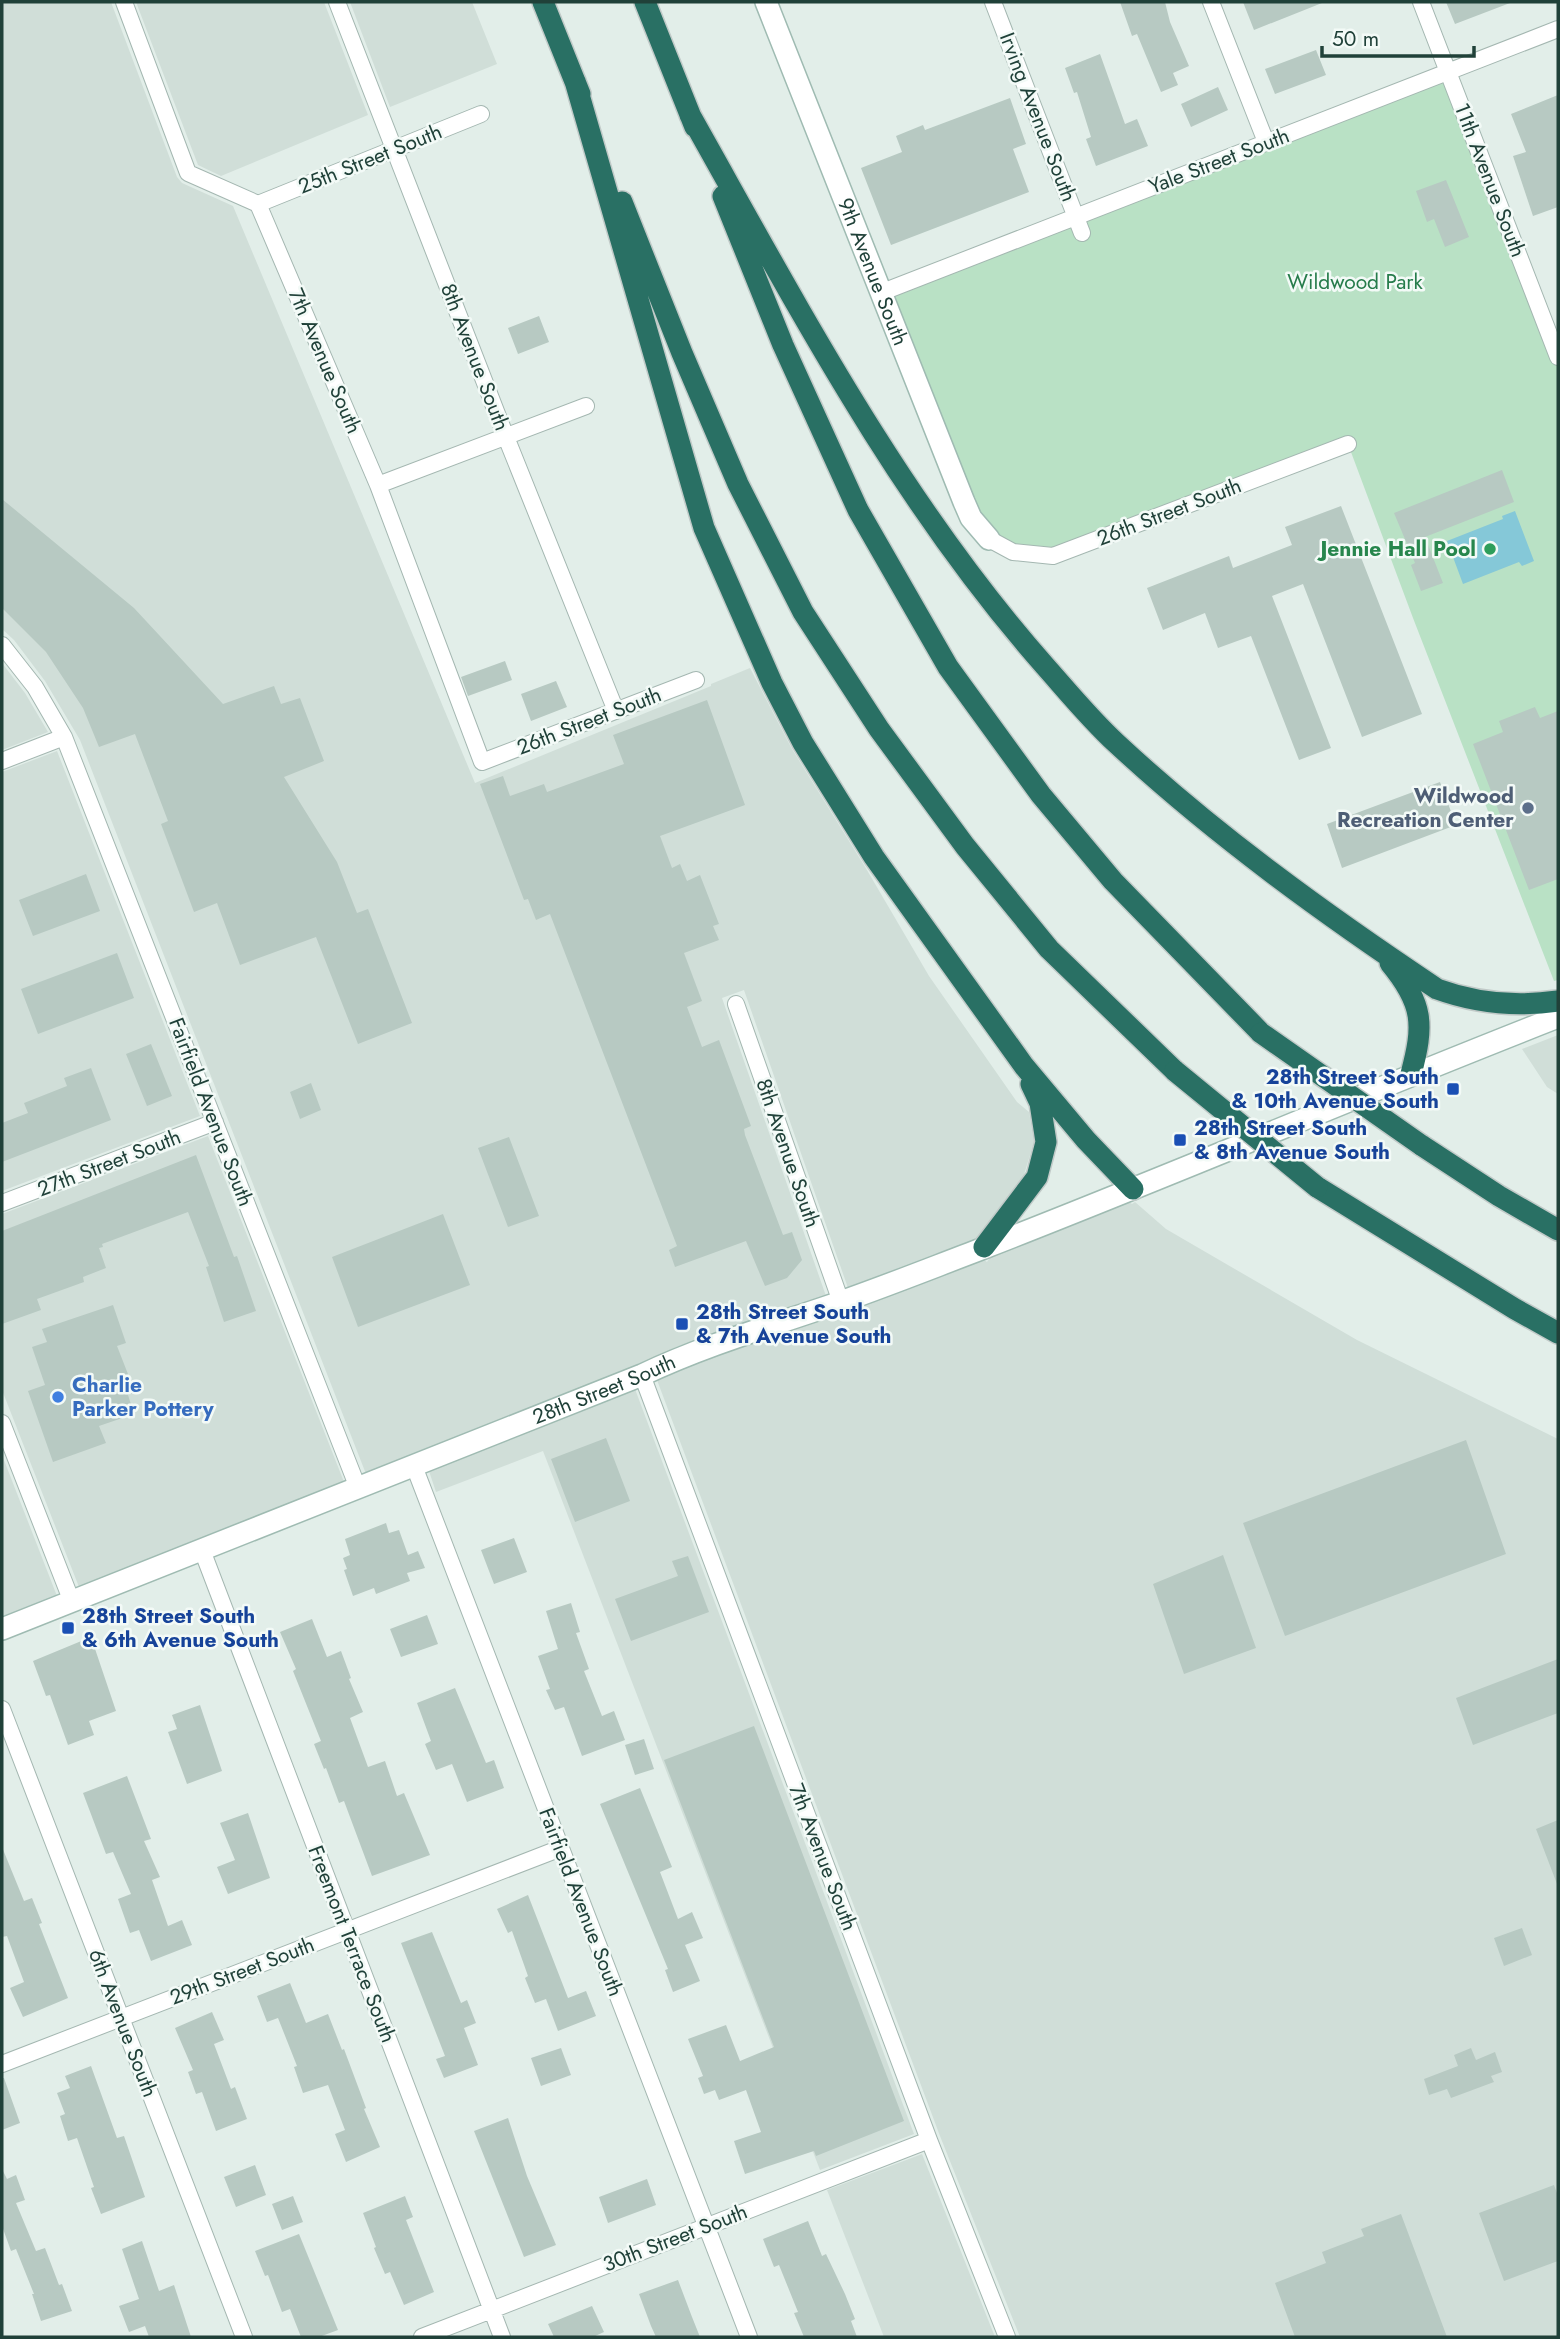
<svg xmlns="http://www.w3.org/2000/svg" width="1560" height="2339" viewBox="0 0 1560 2339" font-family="Jost,sans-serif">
<rect width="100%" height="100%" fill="#e2eee9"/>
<path fill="#d0ded8" d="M2,2H111L177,177L182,183L233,206L475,783L711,686V684L750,668L792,749L864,865L929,976L1017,1102L1029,1112L1034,1142L1023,1178L977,1239L848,1288L744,990L722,998L826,1296L676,1347L638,1365L366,1474L80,740L45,681L14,640L2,629Z
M136,2H324L368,115L221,176L198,165Z
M350,2H472L497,64L390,107Z
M2,663L25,693L48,732L2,750Z
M57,751L200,1116L2,1191V772Z
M1558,1035V1094L1547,1087L1522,1049Z
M208,1136L344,1482L79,1587L2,1390V1214Z
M1129,1202L1132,1204L1135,1202L1166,1229L1357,1340L1558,1439V2337H1020L940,2136L657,1380L683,1367L855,1308L983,1259L987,1262L991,1256Z
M635,1389L914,2134L820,2170L543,1451L436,1492L429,1471Z
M2,1455L57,1596L2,1618Z
M922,2154L995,2337H884L827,2190Z"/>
<path fill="#b9e1c5" d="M1448,72L1558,357V980L1554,981L1413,618L1348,444L1053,556L989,539L880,293Z"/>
<path fill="#85c8d8" d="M1515,511L1534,561L1522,566L1519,562L1463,584L1447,541L1503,519L1502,516Z"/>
<path fill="#b7c9c2" d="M1120,2H1165L1170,22L1189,66L1173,73L1178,85L1161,92L1137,34L1132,36Z
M1243,2H1321L1322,3L1254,30Z
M1446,2H1509L1510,3L1455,24Z
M1316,50L1326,75L1275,94L1265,69Z
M1100,54L1125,124L1137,119L1148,146L1096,166L1086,139L1091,137L1077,92L1074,93L1065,68Z
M1218,87L1228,110L1191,127L1181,104Z
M1558,95V207L1533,216L1513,156L1526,152L1511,114Z
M1010,98L1026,144L1013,149L1029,192L891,245L861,168L902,152L896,136L923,125L925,130Z
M1446,180L1469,237L1445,247L1434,219L1427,222L1416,191Z
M539,316L549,342L518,354L508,328Z
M1502,470L1514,502L1425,537L1443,583L1421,591L1411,565L1415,563L1394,513Z
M2,499L134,608L223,704L274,686L281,704L300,698L324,761L284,777L337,862L357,913L368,909L412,1023L358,1044L316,937L240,965L217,903L194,912L161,824L168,821L135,734L99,747L83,708L46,652L2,608Z
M1341,506L1422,714L1362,737L1303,584L1272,596L1331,748L1299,760L1251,636L1218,648L1205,613L1163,630L1147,588L1229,556L1233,568L1292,545L1285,527Z
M505,661L512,680L468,696L461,677Z
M556,681L567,707L531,721L521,694Z
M707,700L745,805L660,836L672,868L680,864L687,881L700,875L719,924L713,926L719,940L684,953L702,1001L687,1007L702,1047L719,1040L751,1126L744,1129L745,1135L783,1235L792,1232L802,1260L787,1278L765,1286L746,1241L675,1267L669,1250L677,1246L550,914L536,920L528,899L524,900L480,784L503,776L510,796L544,784L547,792L624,764L613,735Z
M1535,707L1540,718L1558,711V879L1529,890L1473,744L1503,732L1499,721Z
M1440,782L1456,825L1342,868L1327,824Z
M86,874L100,911L33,936L19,900Z
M117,953L134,998L38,1034L21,989Z
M151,1044L172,1096L147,1106L126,1054Z
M91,1068L111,1120L2,1162V1123L28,1113L24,1103L67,1086L64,1078Z
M311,1083L321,1110L300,1119L290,1092Z
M509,1137L539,1216L508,1227L478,1148Z
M196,1155L234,1257L237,1256L256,1311L224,1322L206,1267L209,1266L188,1212L102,1244L103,1247L99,1248L106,1268L83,1277L84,1282L37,1299L41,1310L2,1324V1231Z
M443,1214L470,1285L358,1327L332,1257Z
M113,1305L126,1343L117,1346L135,1392L128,1395L134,1414L99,1426L106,1443L53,1462L28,1391L45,1385L32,1347L47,1342L42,1329Z
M606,1438L630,1501L575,1522L551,1459Z
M1466,1440L1506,1554L1285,1636L1243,1523Z
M386,1523L389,1533L399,1530L408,1555L418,1551L425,1568L407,1573L410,1581L376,1594L374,1588L353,1596L344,1570L347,1569L343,1558L350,1555L345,1539Z
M514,1538L527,1572L494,1584L481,1550Z
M1223,1555L1256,1648L1184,1674L1153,1584Z
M688,1556L709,1612L631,1641L615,1599L678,1576L672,1561Z
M571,1603L580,1632L576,1633L589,1669L584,1671L602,1716L614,1711L625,1740L582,1756L564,1707L555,1710L546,1690L550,1689L538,1656L558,1649L546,1611Z
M427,1615L438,1644L401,1657L390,1629Z
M312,1619L327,1657L341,1651L351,1678L349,1679L363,1712L350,1718L368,1767L385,1761L397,1796L404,1793L430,1855L372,1876L344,1801L339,1803L326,1768L324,1769L314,1744L321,1741L293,1671L296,1669L280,1632Z
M91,1637L116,1711L89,1721L94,1735L68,1745L50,1695L46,1696L33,1661Z
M1558,1659V1713L1473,1745L1456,1698Z
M455,1688L486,1763L494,1760L504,1788L467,1802L452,1764L436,1770L425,1744L431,1741L417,1703Z
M200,1705L222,1771L187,1784L168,1732L177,1729L172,1715Z
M754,1726L904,2121L816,2156L814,2151L745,2174L734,2141L761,2132L746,2090L719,2100L715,2090L704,2094L698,2078L703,2076L688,2039L726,2025L740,2061L774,2047L664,1760Z
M644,1739L654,1769L635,1775L625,1745Z
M127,1776L151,1839L144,1841L160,1877L152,1880L168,1926L182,1920L192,1945L151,1961L139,1930L130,1933L118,1899L131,1894L113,1852L106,1854L83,1793Z
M640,1788L672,1867L660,1872L678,1919L692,1912L703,1938L685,1945L700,1981L673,1992L665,1970L668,1969L600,1804Z
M248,1813L270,1878L228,1894L217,1867L235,1860L220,1823Z
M1558,1820V1883L1557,1884L1536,1829Z
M2,1847L24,1901L32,1898L42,1923L39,1924L68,1998L23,2017L10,1988L24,1982L7,1936L2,1937Z
M528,1895L568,1998L586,1991L596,2016L558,2031L546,1999L535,2003L525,1978L528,1976L512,1931L508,1933L497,1909Z
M1522,1928L1532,1955L1504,1966L1494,1938Z
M432,1932L461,2003L467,2000L476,2023L464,2028L478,2065L444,2078L436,2059L445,2056L401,1943Z
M290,1983L306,2023L328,2014L342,2050L344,2049L366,2108L364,2109L380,2147L346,2162L335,2134L345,2130L328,2085L303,2093L294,2067L297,2066L278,2018L267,2022L257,1996Z
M212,2012L224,2040L214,2044L231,2089L235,2087L247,2119L216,2131L202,2092L196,2094L188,2072L193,2070L175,2028Z
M561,2048L571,2075L541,2086L531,2058Z
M1471,2048L1476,2060L1495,2052L1502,2072L1491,2076L1494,2082L1451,2098L1447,2089L1429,2095L1424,2079L1458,2066L1454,2055Z
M91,2066L117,2138L124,2136L145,2197L101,2214L91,2188L94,2187L77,2138L68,2141L60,2116L65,2114L57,2093L70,2088L65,2076Z
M2,2078H4L20,2123L2,2130Z
M508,2118L527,2176L556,2245L524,2257L474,2131Z
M255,2165L266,2195L236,2207L224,2177Z
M2,2169L7,2179L16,2175L25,2200L16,2203L36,2251L45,2248L59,2285L62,2284L72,2311L41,2321L32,2294H34L16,2249L11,2251L2,2226Z
M647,2179L656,2205L608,2223L599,2197Z
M1554,2185L1558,2196V2261L1504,2281L1479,2213Z
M293,2196L303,2222L282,2230L272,2204Z
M405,2196L413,2217L406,2220L434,2292L404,2305L390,2272L385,2274L374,2248L376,2247L363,2213Z
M1401,2214L1447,2337H1295L1275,2283L1326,2263L1322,2252L1364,2236L1361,2229Z
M808,2221L822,2256L826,2254L845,2294L855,2319L851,2321L857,2337H804L794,2313L798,2312L779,2265L774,2267L763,2239Z
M299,2234L338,2330L319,2337H301L290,2309L282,2312L268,2275L265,2276L255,2251Z
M142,2241L159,2291L174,2285L191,2337H149L145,2326L129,2332L119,2306L139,2299L122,2249Z
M678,2280L692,2317L700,2337H656L651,2326L639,2294Z
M592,2306L604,2332L593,2337H554L548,2324Z"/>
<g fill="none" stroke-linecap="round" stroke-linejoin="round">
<g stroke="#a4b7b1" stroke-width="18">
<path id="street" d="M124,2L188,173L258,204L378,485L482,762L696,680
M337,2L506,437L616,711
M993,2L1082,233
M1211,2L1266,142
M1421,2L1558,357
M258,204L481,114
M880,293L1558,29
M378,485L586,406
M989,539L1013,552L1053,556L1348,444
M2,645L35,687L64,737L358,1488
M2,761L64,737
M736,1004L841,1302
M2,1203L215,1122
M642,1375L929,2140L1007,2337
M2,1423L72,1602
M414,1466L749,2337
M202,1550L502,2337
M2,1709L244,2337
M2,2064L561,1848
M422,2337L929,2140"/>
</g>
<g stroke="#9fbbb2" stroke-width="24">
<g id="secondary">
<path id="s1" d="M766,2L964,502L971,518L989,539"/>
<path id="s2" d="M2,1629L642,1375C701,1347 764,1328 826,1307C879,1289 931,1268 984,1248C1177,1173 1366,1092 1558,1017"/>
</g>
</g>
<g stroke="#c1cac8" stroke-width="24">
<path id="highway" d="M543,2L580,94
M645,2L695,127
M575,81L704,528L772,683L803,743L874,857L1024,1066L1086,1140L1133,1189
M690,115C797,305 899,501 1045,666C1068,692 1091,720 1116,743C1215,835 1326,915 1437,989C1478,1004 1516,1007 1558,1001
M723,196L783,345L858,510L948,667L1041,795L1113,881L1261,1033
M622,202L682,353L738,484L803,612L879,729L965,846L1049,949L1175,1071
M1390,963C1424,1004 1424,1025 1411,1074
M1421,1145L1499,1196L1558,1230
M1317,1187L1515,1309L1558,1333
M984,1247L1037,1177L1046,1142L1040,1103L1031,1084"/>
</g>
<use href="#street" stroke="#fff" stroke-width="16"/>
<use href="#secondary" stroke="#fff" stroke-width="21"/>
<use href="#highway" stroke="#297064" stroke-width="21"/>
<g stroke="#c1cac8" stroke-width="24" stroke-linecap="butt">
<path id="highway-bridge" d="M1261,1033L1421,1145
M1175,1071L1317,1187"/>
</g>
<use href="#highway-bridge" stroke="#297064" stroke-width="21"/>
</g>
<circle fill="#2e9e5b" stroke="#f3faf7" stroke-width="2.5" cx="1490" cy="549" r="7"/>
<circle fill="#5c6f8a" stroke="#f3faf7" stroke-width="2.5" cx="1528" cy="808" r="7"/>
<g fill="#1a4fb4" stroke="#f3faf7" stroke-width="2.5">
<rect x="1446" y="1082" width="14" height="14" rx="3.5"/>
<rect x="1173" y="1133" width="14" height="14" rx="3.5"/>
<rect x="675" y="1317" width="14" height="14" rx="3.5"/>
<rect x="61" y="1621" width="14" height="14" rx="3.5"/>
</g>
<circle fill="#3f7fe0" stroke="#f3faf7" stroke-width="2.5" cx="58" cy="1397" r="7"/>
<g text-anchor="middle" stroke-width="5" stroke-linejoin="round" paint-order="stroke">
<g font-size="21" fill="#204139" stroke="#f3faf7">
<text transform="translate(1038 117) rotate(69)" y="7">Irving Avenue South</text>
<text transform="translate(370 159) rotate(-22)" y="7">25th Street South</text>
<text transform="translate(1219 161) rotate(-21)" y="7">Yale Street South</text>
<text transform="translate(1490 180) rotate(69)" y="7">11th Avenue South</text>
<text dy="7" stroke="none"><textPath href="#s1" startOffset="290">9th Avenue South</textPath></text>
<text transform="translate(475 357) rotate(69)" y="7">8th Avenue South</text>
<text transform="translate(325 361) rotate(67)" y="7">7th Avenue South</text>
<text transform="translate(1169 512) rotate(-21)" y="7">26th Street South</text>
<text transform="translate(589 721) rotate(-21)" y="7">26th Street South</text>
<text transform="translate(211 1112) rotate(69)" y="7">Fairfield Avenue South</text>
<text transform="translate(788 1153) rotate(71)" y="7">8th Avenue South</text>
<text transform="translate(109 1163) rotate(-21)" y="7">27th Street South</text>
<text dy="7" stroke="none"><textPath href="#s2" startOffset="648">28th Street South</textPath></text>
<text transform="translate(823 1857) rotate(69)" y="7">7th Avenue South</text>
<text transform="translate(581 1902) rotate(69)" y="7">Fairfield Avenue South</text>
<text transform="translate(352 1944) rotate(69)" y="7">Freemont Terrace South</text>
<text transform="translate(242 1971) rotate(-21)" y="7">29th Street South</text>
<text transform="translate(123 2023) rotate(69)" y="7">6th Avenue South</text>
<text transform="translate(675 2238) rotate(-21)" y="7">30th Street South</text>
</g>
<g font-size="21" fill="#267c4b" stroke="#f3faf7">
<text x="1355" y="289">Wildwood Park</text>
</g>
<g font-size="21" font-weight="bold" fill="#27864d" stroke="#f3faf7" text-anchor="end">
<text x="1476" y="556">Jennie Hall Pool</text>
</g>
<g font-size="21" font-weight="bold" fill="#4e5e75" stroke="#f3faf7" text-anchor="end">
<text x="1514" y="803">Wildwood<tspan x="1514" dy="24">Recreation Center</tspan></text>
</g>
<g font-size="21" font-weight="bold" fill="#164399" stroke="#f3faf7" text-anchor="start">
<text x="1439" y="1084" text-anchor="end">28th Street South<tspan x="1439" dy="24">&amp; 10th Avenue South</tspan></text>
<text x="1194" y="1135">28th Street South<tspan x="1194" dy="24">&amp; 8th Avenue South</tspan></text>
<text x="696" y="1319">28th Street South<tspan x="696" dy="24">&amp; 7th Avenue South</tspan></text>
<text x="82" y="1623">28th Street South<tspan x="82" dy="24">&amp; 6th Avenue South</tspan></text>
</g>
<g font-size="21" font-weight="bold" fill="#366cbe" stroke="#f3faf7" text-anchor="start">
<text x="72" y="1392">Charlie<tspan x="72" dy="24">Parker Pottery</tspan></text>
</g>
</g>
<rect width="1560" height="2339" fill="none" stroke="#204139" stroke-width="7"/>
<path d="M1322 46v10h152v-10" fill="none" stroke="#204139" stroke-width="3.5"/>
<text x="1332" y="46" font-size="21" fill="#204139" stroke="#f3faf7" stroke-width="5" paint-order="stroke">50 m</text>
</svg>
